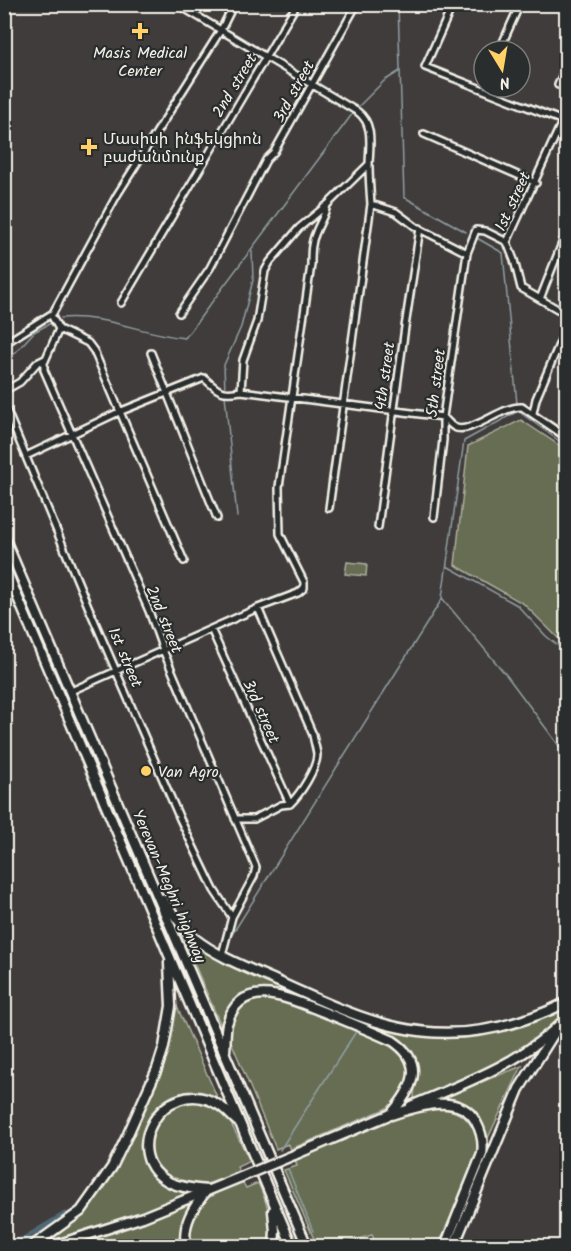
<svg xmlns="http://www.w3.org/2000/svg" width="571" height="1251" viewBox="0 0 571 1251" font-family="Kalam,'Noto Sans Armenian',sans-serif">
<rect width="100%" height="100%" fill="#403c3c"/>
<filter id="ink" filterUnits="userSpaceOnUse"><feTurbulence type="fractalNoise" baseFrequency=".0167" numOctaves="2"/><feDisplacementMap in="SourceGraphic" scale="12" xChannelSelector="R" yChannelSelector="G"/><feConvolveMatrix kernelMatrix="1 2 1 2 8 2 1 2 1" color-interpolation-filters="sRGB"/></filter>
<g filter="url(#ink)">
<path fill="#666d53" stroke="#adaf9e" stroke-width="1.5" d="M521,420L566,450V646L524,604L455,565L468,446Z
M347,562L367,564L366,576L345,574Z
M177,924L194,940L335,1006L422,1032L497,1031L566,1008V1014C523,1060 471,1075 414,1100C414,1082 421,1068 411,1051C399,1029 276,983 251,991C235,996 224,1012 222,1028Z
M274,998C301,1006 395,1038 408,1059C419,1077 400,1101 385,1109L291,1149L288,1144L276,1149L230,1039L233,1019L243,1005L251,999Z
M175,1002L218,1099C179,1071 126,1122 146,1164C153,1180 172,1185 185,1195L133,1216L45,1245L82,1215L105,1185L132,1137L172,1035Z
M522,1066L488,1138L475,1110L444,1097Z
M194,1101L214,1105L227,1116L250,1161L237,1167L239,1171C225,1177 211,1185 195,1185C147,1186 133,1123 175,1104C180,1102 188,1102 194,1101Z
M430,1107C462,1109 480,1122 477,1156L442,1246H377L372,1235L337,1246H317L284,1170L297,1166L295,1159C339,1139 383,1121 430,1107Z
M242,1181L246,1188L258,1183C268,1204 273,1223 268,1246H189C190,1203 205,1197 242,1181Z
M189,1204L179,1239L181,1246H90L83,1242Z"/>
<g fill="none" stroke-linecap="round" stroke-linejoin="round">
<path stroke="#919fa2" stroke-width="1.5" d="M398,4L404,197L466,232
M561,104L566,91
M356,109L384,81L400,71
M475,237L503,253L517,404
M61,318C102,314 144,334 185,338L353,113
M4,365L34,332L51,323
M225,391L224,365L241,327L253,280L252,251
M225,395L237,517
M518,411L464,441L442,598L507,676L566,755
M518,411L566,446
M4,503L7,513
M447,566L517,605L546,636L566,652
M228,941L442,599
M280,1150L357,1030
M288,1169L313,1231"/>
<path stroke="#4f6874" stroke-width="5" d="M4,1246L20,1241L65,1214"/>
<g stroke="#f4f1e8" stroke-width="10">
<path id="minor" d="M177,4L358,112C375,125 369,147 369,166C369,178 370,191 371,204L329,508
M453,4L425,67L563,121
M499,51L520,4
M558,85L566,67
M566,113L507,242L514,260L521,288L566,314
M424,134L536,183
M371,204L396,212L416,227L467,253
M540,299L566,233
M121,303L297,4
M179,313L210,268L266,160L274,152L357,4
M51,315L59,329
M59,329L44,363V370L149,611L163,650L256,867L254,876L232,917L222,955
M59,329L88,343L94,351L184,561
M4,344L53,313L117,195L221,30L234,4
M151,353L217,518
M4,391L20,382L37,363L45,359
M241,391L243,360L257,321L265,271L270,262L299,228L327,205L369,164
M4,404L88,606L180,819L214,890L232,917
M533,413L536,399L566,328
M26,456L119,412L204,378C218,391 221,395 241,391L443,417C447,420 450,425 454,427C469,436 503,405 522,407L566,437
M434,517L443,440V417L467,253L476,230L485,231L507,242
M378,527L405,327L420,228
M258,608L313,735C314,741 316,748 317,754C317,769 300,794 290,804
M211,629L290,804
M71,691L258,608L298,593L304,588V582L280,534L279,487L311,265C311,253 311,242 316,232C320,222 325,215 327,205
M235,819H254L281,805L290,804"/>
</g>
<g stroke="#f4f1e8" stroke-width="13">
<path id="primary" d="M411,1106C465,1083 525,1062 566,1018
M294,1155L396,1112
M53,1246L143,1217L241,1177"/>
</g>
<g stroke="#f4f1e8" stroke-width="13">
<path id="trunk" d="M4,537L307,1246
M4,565L292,1246
M162,899C173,912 180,926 194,938C218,957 250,969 279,982C363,1020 427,1051 520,1021C535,1016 552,1011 566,1002
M225,1051C226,1042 225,1032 227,1024C240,977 286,997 316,1009C342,1019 368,1030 393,1041C427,1064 412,1090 390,1115
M391,1115C416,1107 460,1091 476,1122C482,1133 484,1142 482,1154L445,1246
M207,1190C195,1189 182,1188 171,1183C115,1156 164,1073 217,1104C225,1108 231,1116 238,1122
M273,1211L275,1231L274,1246
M32,1246L81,1211L112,1167L128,1134L157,1069L164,1047L171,1006L169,963
M186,1246C182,1223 193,1208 207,1190
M454,1246L519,1089L558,1027"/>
</g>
<use href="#minor" stroke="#2a2d2e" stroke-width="5"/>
<use href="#primary" stroke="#2a2d2e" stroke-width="8"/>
<use href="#trunk" stroke="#2a2d2e" stroke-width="8"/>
<g stroke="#f4f1e8" stroke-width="13" stroke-linecap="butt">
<path id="primary-bridge" d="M241,1177L294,1155"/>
</g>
<use href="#primary-bridge" stroke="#2a2d2e" stroke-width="8"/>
</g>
</g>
<g fill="#ffd166" stroke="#2a2d2e" stroke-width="2">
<path d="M137 22h6v6h6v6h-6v6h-6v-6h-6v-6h6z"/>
<path d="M86 138h6v6h6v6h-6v6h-6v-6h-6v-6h6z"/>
<circle cx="146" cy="771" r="6"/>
</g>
<g text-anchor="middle" stroke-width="4.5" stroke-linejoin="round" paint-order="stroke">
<g font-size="16" fill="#f4f1e8" stroke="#2a2d2e" text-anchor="start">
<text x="140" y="58" text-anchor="middle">Masis Medical<tspan x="140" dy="18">Center</tspan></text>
<text x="103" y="144">Մասիսի ինֆեկցիոն<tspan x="103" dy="18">բաժանմունք</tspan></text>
<text x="158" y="777">Van Agro</text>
</g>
<g font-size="16" fill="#f4f1e8" stroke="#2a2d2e">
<text transform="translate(234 85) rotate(-59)" y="6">2nd street</text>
<text transform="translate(293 91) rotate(-61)" y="6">3rd street</text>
<text transform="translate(512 201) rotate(-65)" y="6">1st street</text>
<text transform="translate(384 376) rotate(-82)" y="6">4th street</text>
<text transform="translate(435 383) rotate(-83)" y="6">5th street</text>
<text transform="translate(165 619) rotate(68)" y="6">2nd street</text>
<text transform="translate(126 657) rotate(67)" y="6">1st street</text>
<text transform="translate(262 711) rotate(66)" y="6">3rd street</text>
<text transform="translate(170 886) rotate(67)" y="6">Yerevan-Meghri highway</text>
</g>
</g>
<rect width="571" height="1251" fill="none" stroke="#2a2d2e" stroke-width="24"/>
<rect x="12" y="12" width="547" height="1227" fill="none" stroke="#f4f1e8" stroke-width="2" filter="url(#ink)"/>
<g transform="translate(502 69) rotate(169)"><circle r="28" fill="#2a2d2e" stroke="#7b7b78" stroke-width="1.5"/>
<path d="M0-4.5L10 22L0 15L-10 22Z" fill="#ffd166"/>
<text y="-9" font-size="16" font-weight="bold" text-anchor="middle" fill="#f4f1e8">N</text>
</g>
</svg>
